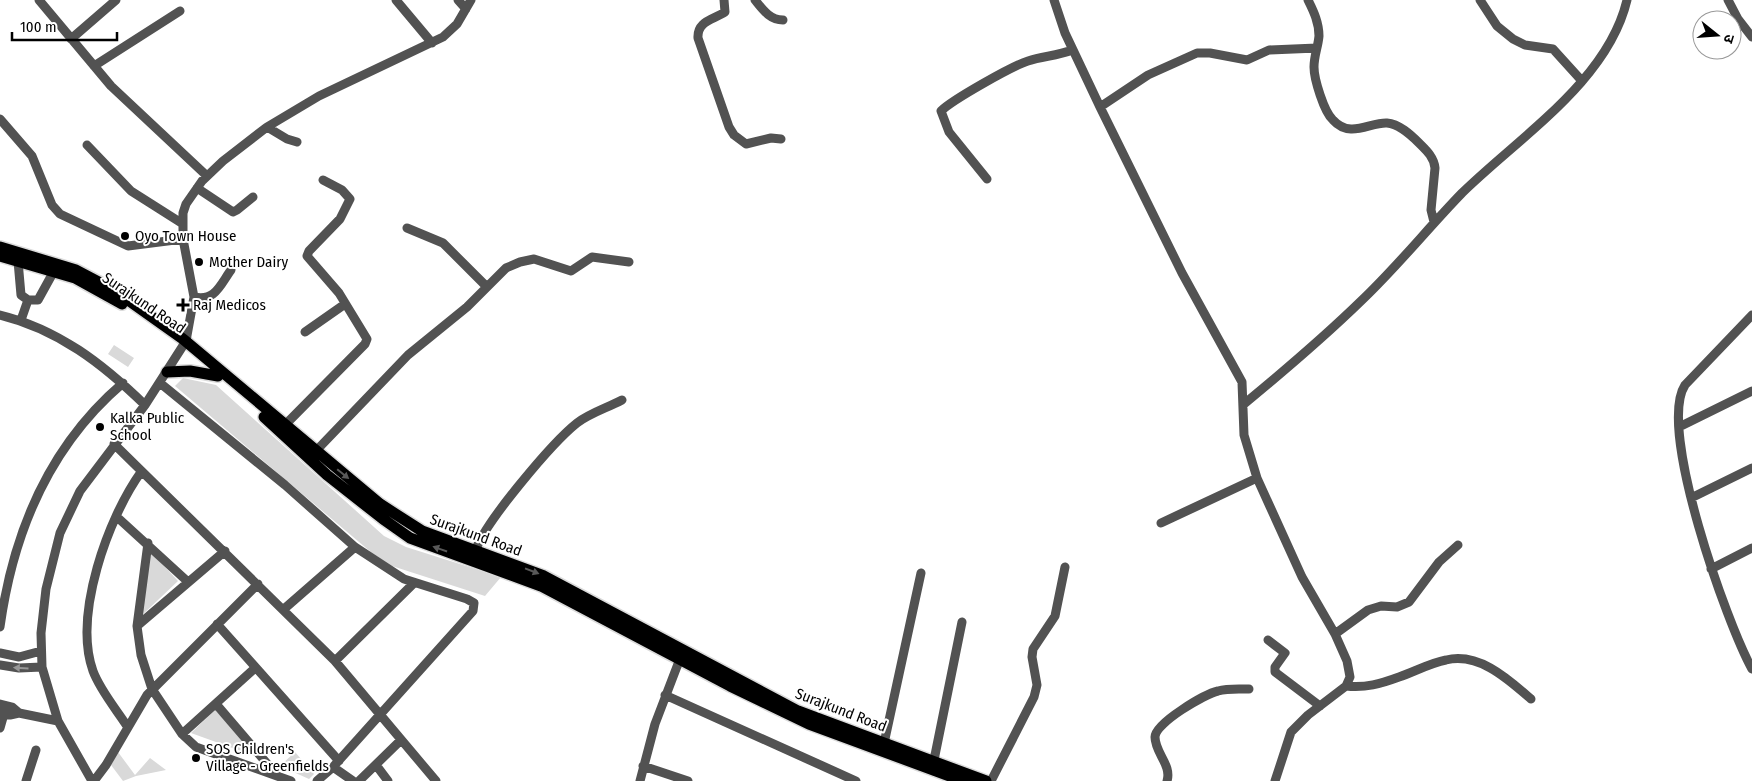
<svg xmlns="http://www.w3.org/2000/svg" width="1752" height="781" viewBox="0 0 1752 781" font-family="'Fira Sans Condensed','Noto Sans Devanagari',sans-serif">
<rect width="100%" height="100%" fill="#fff"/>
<path fill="#d9d9d9" d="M114,345L134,358L128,367L108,354Z
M183,378L216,385L384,536L406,547L501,577L485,596L392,566L372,553L175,386Z
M151,552L178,581L139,618Z
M215,710L260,758L191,733Z
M118,752L135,775L150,758L166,770L136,776L123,781L111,765Z
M295,752L314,774L309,779L280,766Z"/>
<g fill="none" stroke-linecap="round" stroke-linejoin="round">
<g stroke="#dbdbdb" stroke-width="14">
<path id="major" d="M0,247L76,270L114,290L183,339L380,504L422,531L544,576L798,711L986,781
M0,256L75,278L122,304
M167,372L190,371L218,376
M264,417L327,475L383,519L410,538L541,586L730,686L809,724L963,781"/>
</g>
<path stroke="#525252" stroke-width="9" d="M39,0L111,86L207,176
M396,0L432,43
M458,0L466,9
M724,0L725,12C713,20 697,21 698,38L729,127L734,135L746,144L771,138L781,139
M755,0C763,10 770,20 783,20
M1054,0L1065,33L1100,107L1182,273L1242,382L1244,435L1257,478L1302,577L1335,634L1347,661L1350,677L1346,686L1308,715L1291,732L1275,781
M1308,0C1314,12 1319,23 1319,36C1318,47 1314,56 1314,67C1314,79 1324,112 1333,120C1350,139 1370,122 1387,123C1399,124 1410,134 1419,143C1426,150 1434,157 1435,168L1431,210L1434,222
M1480,0L1497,26L1513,39L1525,45L1553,49L1582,81
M1728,0L1738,19L1752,37
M71,39L116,0
M94,66L180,11
M1100,107L1148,75L1197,53H1210L1247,60L1269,50L1317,48
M0,119L32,156L52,205L60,214L128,246L183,239
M267,127L287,139L297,142
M87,145L131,191L183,224
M987,179L949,132L941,111C952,100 1012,66 1028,61C1043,56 1057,56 1072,50
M197,188L233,212L237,210L253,197
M407,228L443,243L486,286
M18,261L21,295L28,300H38L54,271
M194,297C215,302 220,285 231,270
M0,315C58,329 103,364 145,405
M1752,315L1685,385C1657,428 1727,624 1752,669
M21,320L28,300
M305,332L345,304
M160,383L285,485L355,547L404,579L467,599L474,603L473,611L333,767L317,781
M1244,404C1284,371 1324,337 1361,301C1397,267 1428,228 1462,193C1519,137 1608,81 1627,0
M1679,427L1752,391
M281,429L365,344L367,339L339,293L307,256L309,251L340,219L350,199L342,190L323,180
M114,444L335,661L436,781
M313,454L408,355L467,307L506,268L520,262L534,259L571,271L592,257L629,262
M1691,498L1752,468
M117,517L187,581
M1161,523L1257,478
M148,543L137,626L141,655L152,689L182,734L196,747L291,781
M475,552C483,524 553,442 577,423C590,413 607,408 622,400
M1711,569L1752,548
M284,609L355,547
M217,624L339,761
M137,626L225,551
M0,627C13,533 49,446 123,383
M1335,634L1368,610L1381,606L1397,607L1409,602L1439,562L1458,545
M1268,640L1285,653L1275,667V672L1320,706
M0,653L19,657L41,651
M335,661L414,583
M0,665L19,668L42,667
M1346,686C1366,688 1380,684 1399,677C1414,672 1430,663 1446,660C1479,652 1508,679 1531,699
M665,695L856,781
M0,704L12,707L19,713
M216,704L276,774
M0,713L10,715L19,713L58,721
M127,726C116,709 100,690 93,671C73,615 108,518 141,472
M0,728L4,714
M182,734L255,668
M883,748L921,573
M934,760L962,622
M376,765L388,781
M643,766L688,781
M333,767L353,781
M26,781L36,750
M92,781L58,721L42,667L41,633L46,589L60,533L80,491L145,405L186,341L194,297L183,239V213L186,204L202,181L223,161L267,127L319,96L443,37L457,24L471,0
M94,781L106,765L147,695L258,584
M359,781L401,740
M640,781L655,724L681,656
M991,781L1034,697L1037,685L1032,657L1033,649L1055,616L1065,567
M1167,781C1172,765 1155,753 1155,737C1155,723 1205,694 1218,691C1228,688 1239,689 1249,689"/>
<use href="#major" stroke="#000" stroke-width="11"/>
</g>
<defs><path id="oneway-solid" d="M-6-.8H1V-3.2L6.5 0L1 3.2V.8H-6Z" transform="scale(1.25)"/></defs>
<g fill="#595959">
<use href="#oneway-solid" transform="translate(343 474) rotate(39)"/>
<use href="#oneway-solid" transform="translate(440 549) rotate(-161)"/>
<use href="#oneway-solid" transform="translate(532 571) rotate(21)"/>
</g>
<use fill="#979797" href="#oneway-solid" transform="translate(21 668) rotate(-177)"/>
<g fill="#000" stroke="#fff" stroke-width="2">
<circle cx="125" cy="236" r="5"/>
<circle cx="199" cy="262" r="5"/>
<path d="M180.5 297.5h5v5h5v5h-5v5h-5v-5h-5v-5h5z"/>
<circle cx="100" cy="427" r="5"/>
<circle cx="196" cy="758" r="5"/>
</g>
<g text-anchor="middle" stroke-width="4" stroke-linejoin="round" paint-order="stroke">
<g font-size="15" fill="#000" stroke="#fff" text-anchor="start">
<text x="135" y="241">Oyo Town House</text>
<text x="209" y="267">Mother Dairy</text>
<text x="193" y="310">Raj Medicos</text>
<text x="110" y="423">Kalka Public<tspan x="110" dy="17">School</tspan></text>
<text x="206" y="754">SOS Children's<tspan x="206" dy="17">Village - Greenfields</tspan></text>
</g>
<g font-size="15" fill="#000" stroke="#fff">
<text transform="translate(144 303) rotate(34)" y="5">Surajkund Road</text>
<text transform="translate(476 535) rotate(20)" y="5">Surajkund Road</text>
<text transform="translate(841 710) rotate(21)" y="5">Surajkund Road</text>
</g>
</g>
<g transform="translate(1717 35) rotate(107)"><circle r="24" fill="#ffffff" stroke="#999999"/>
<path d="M0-4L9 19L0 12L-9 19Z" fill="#000000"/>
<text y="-8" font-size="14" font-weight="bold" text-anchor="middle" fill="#000000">उ</text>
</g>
<path d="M12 32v8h105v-8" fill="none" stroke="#000000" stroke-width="2.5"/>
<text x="20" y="32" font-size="15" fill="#000000" stroke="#ffffff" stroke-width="4" paint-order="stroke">100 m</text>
</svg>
